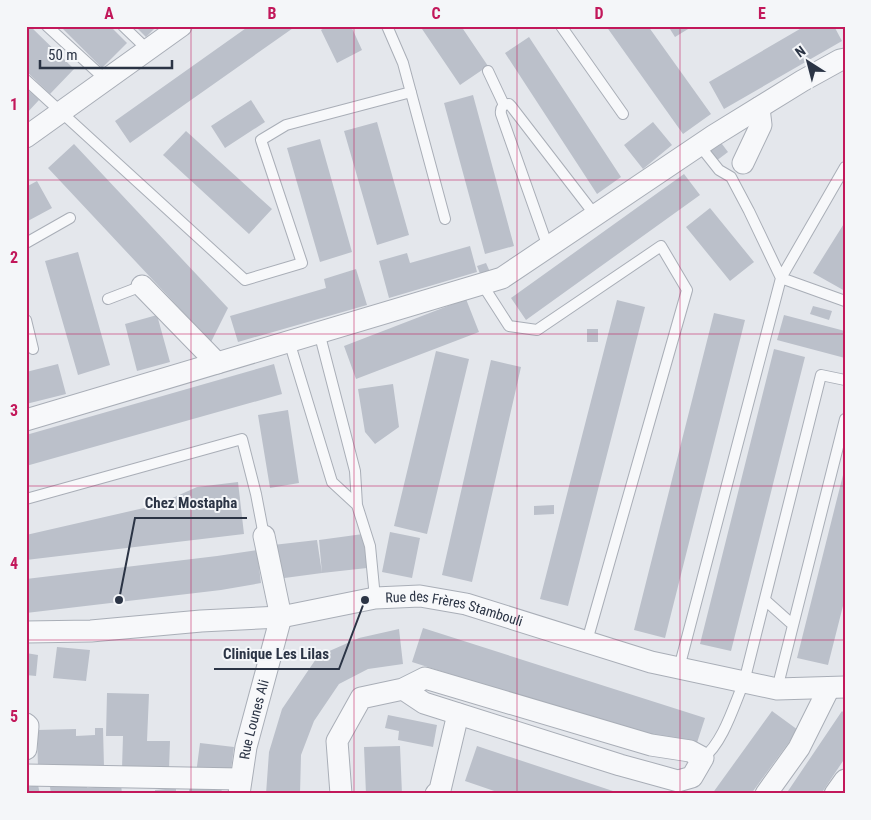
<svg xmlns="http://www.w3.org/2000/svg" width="871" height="820" viewBox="0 0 871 820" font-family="'Roboto Condensed',sans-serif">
<rect width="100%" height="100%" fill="#e4e7ec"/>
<path fill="#bbc0ca" d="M26,26H30L74,69L50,94L26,71Z
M60,26H110L127,43L102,68Z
M135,26H157L146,37Z
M249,26H296L130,143L115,121Z
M327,26H351L362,50L337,63L321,30Z
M420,26H461L488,66L460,85Z
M606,26H648L711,114L683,134Z
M668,26H693L675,37Z
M805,26H834L842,41L724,109L709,82Z
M529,37L621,177L597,194L505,53Z
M26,88L39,100L26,114Z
M473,95L514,246L485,254L444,103Z
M251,100L265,122L225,148L211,126Z
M377,122L409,235L377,245L344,131Z
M653,122L672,145L643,169L624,145Z
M186,131L272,209L249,234L163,155Z
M320,139L352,252L320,262L287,148Z
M719,140L728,152L716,161L707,150Z
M74,144L228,308L211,342L48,168Z
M684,174L700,195L526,320L511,298Z
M37,181L52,208L26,222V187Z
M710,208L754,262L730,281L686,227Z
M845,222V291L813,273Z
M470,246L477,272L389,298L379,261L407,253L410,263Z
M78,252L110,365L78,375L45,261Z
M486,263L490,272L481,276L477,266Z
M356,269L367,305L238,342L230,316L326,288L324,279Z
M466,299L479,332L356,379L344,346Z
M617,300L645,307L568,606L540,599Z
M813,306L832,311L829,320L810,314Z
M714,313L745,320L665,638L634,630Z
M157,315L170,362L137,371L125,324Z
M784,315L845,331V358L777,340Z
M587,329H598V342H587Z
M774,349L805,357L731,651L700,644Z
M436,351L469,359L427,534L394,526Z
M491,360L521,367L472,582L442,575Z
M58,364L66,394L26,404V372Z
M274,364L282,394L26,466V435Z
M393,384L399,427L375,444L365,432L358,389Z
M288,410L299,483L270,488L258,415Z
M844,471L845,598L828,665L797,658Z
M238,482L244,534L26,560V535L157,505L197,487Z
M554,505V514L534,515V506Z
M390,532L420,538L412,578L382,572Z
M363,534L367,568L322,573L319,540Z
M317,540L322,573L277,579L273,545Z
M257,550L261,583L221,590L26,613V579L217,556Z
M423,628L705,718L694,752L412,662Z
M399,629L403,664L368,669L339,684L314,721L301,755L300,794H266L269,752L282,709L318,656L359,638Z
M57,647L90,650L86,681L53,678Z
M26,653L38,655L36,676L26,675Z
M107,693L149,694L147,741H170L169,770L122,769L123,736H106Z
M772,711L798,730L751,794H712Z
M842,711L845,714V758L821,794H786Z
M388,715L437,725L433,747L398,740L399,731L385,728Z
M95,728H103L104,767L38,768L37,730L76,729V736L95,735Z
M200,743L234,747L230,778L196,774Z
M400,746L402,794H366L364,747Z
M477,746L619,793V794H503L465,781Z
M87,783V788L121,784L122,794H51L50,787Z
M38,785L40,794H27L26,787Z
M221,785L222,794H189V787Z
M176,788V794H155V790Z"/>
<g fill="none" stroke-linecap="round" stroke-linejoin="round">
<g stroke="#a9aeb7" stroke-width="12">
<path id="lane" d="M47,26L106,80
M123,26L148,50
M387,26L403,63L445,219
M561,26L623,114
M488,71L504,105
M26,80L245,280L302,263L261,140L286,125L411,92
M700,146L719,170L731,177L749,211L781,278L845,301
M26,243L70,218
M548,247L501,114C500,108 503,104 509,104L511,106L595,215
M482,284L509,326L537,330L661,246L687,290L587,641
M108,299L142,286
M26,320L33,349
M319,332L355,471L357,505L370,546L375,598
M289,341L332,482L357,505
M26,499L242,439L256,494L264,536
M765,600L793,625
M679,668L781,278L845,167
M777,689L845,419
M703,758C723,743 734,705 744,682L821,375L845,380"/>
</g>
<g stroke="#a9aeb7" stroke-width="23">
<g id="street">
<path d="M26,137L181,26"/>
<path d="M743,163L761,125L759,108"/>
<path d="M142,286L217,363"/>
<path d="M26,420L502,278L713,136L802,81L840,60L845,59"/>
<path id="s1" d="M26,632L91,631L201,621L281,617L375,598L420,596L466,604L651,662L777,689L845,687"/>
<path d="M26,724L28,726L26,749"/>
<path d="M26,775L240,779"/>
<path id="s2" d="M239,794L246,747L281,617L264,536"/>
<path d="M341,794L337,741L361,698L403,689L425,678L651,745L690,751L703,758L692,777L678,781L620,765L424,703L403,689"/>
<path d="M436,794L440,790L458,714"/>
<path d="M766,794L799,748L829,688"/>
<path d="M835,794L845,780"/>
</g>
</g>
<use href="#lane" stroke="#f7f8fa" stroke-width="10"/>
<use href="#street" stroke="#f7f8fa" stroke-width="21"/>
</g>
<path fill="none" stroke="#c2185b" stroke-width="1" stroke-opacity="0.55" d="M191,26V794M354,26V794M517,26V794M680,26V794M26,180H845M26,334H845M26,486H845M26,640H845"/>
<g text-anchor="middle" stroke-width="4" stroke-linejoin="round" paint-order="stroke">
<g font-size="14" fill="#2b3445" stroke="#f4f6f9">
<text dy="5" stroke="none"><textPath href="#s1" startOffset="432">Rue des Frères Stambouli</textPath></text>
<text dy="5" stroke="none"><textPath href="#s2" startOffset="76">Rue Lounes Ali</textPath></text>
</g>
</g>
<path fill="none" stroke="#2b3445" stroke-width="2" d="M119 600L135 518H247M365 600L339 669H214"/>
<g fill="#2b3445" stroke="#f4f6f9" stroke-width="2">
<circle cx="119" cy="600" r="5"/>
<circle cx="365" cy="600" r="5"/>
</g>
<g font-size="15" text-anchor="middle" font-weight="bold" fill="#2b3445" stroke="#f4f6f9" stroke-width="4" stroke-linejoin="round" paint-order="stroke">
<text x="191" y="508">Chez Mostapha</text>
<text x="276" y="659">Clinique Les Lilas</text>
</g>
<rect width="871" height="820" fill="none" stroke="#f4f6f9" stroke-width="55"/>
<g transform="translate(808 62) rotate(324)" stroke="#f4f6f9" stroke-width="4" paint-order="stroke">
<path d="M0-4L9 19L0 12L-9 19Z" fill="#2b3445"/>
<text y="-8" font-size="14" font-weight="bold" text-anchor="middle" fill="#2b3445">N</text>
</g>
<path d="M40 60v8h132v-8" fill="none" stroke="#2b3445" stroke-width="2.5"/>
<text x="48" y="60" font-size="15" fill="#2b3445" stroke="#f4f6f9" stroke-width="4" paint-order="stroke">50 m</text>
<rect x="28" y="28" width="816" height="764" fill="none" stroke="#c2185b" stroke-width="2"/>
<g font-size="16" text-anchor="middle" font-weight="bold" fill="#c2185b">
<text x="109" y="19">A</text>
<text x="272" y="19">B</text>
<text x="436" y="19">C</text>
<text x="599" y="19">D</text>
<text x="762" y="19">E</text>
<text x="14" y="110">1</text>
<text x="14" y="263">2</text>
<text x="14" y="416">3</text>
<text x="14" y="569">4</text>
<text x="14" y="722">5</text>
</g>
</svg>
